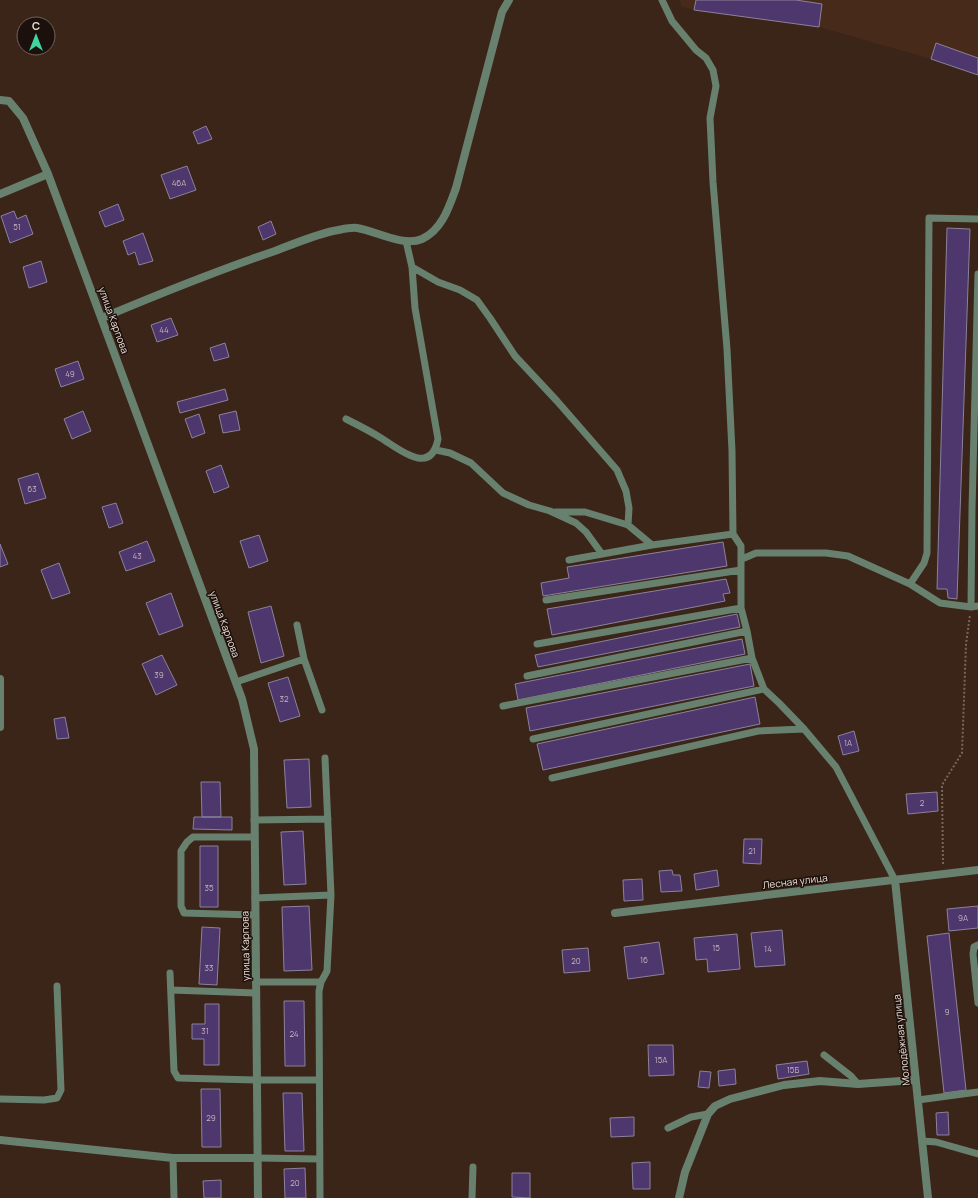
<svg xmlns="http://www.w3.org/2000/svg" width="978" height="1198" viewBox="0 0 978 1198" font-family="Manrope,sans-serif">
<rect width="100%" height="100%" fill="#3b2418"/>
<path fill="#472a1a" d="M680,0H978V75L931,59L819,27L694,10L681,6Z"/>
<path fill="#4d376d" stroke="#8b829c" d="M696,0H796L822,4L819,27L694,10Z
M936,43L978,58V75L931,59Z
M206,126L212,139L198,144L193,132Z
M187,166L196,190L170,199L161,175Z
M118,204L124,220L105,227L99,212Z
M14,211L17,219L26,215L33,234L10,243L1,216Z
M271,221L276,234L263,240L258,227Z
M947,228L970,229L957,599L948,598L947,589H937Z
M143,233L153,261L139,265L135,252L128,255L123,241Z
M41,261L47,282L29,288L23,267Z
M171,318L178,335L157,342L151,325Z
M225,343L229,357L214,361L210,348Z
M78,361L84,379L61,387L55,369Z
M225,389L228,400L180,413L177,402Z
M83,411L91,431L72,439L64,419Z
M236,411L240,430L223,433L219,415Z
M199,414L205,433L192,438L185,419Z
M221,465L229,487L214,493L206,471Z
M38,473L46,498L25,504L18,479Z
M116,503L123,523L109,528L102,507Z
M259,535L268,561L249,568L240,541Z
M147,541L155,561L126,571L119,552Z
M723,542L727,566L543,596L541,583L569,578L567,567Z
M0,544L8,564L0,567Z
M59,563L70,593L52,599L41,570Z
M726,579L730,593L723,594L725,601L552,635L547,609Z
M171,593L183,626L159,635L146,603Z
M271,606L284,656L261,663L248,612Z
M737,614L740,627L538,667L535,655Z
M742,639L745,654L518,700L515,684Z
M162,655L177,685L156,695L142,664Z
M750,664L754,686L530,731L526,708Z
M288,677L300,716L280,722L268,683Z
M755,697L760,724L543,770L537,744Z
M65,717L69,738L57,739L54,719Z
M854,731L859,751L843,755L838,736Z
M309,759L311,807L287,808L284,760Z
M201,782H220L221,817H202Z
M937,792L938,811L908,814L906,794Z
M194,817H232V830L193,829Z
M303,831L306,884L284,885L281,832Z
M744,839H762L761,864L743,863Z
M200,846H218V907H200Z
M672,870L673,875H680L682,891L661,892L659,871Z
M717,870L719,886L696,890L694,874Z
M642,879L643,900L624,901L623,880Z
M309,906L312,970L284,971L282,907Z
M978,906V928L949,931L947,909Z
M202,927L220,928L217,985L199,984Z
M782,930L785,965L755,967L751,933Z
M949,933L966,1090L944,1093L927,936Z
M737,934L740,969L708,972L707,959L696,960L694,938Z
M659,942L664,974L628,979L624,947Z
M588,948L590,971L564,973L562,950Z
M284,1001H304L305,1066H285Z
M205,1004H219V1065H204V1039H192V1024H205Z
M648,1045H673L674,1075L649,1076Z
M807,1061L809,1074L778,1079L776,1065Z
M735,1069L736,1084L719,1086L718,1071Z
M700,1071L711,1072L709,1088L698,1087Z
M201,1089H220L221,1147H202Z
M283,1093H302L304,1151H285Z
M948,1112L949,1135H937L936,1113Z
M634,1117V1136L611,1137L610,1118Z
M650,1162V1189H633L632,1163Z
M305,1168L306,1198H285L284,1169Z
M512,1173H530V1198L512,1197Z
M221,1180V1198H204L203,1181Z"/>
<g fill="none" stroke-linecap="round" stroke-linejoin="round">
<path stroke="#7b665c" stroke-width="2" stroke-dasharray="2 2" stroke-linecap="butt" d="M943,864L942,785L962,753L966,644L970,615"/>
<path stroke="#67816e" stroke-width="7" d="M662,0L672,21L696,50L706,58L713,70L716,86L710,118L713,182L727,349L732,451L733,534L741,546V608L747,631L752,658L764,689L779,703L804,729L836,767L895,880
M412,267L438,282L460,290L477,300L490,318L515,356L557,401L617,470L626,491L629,508L628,525
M346,419C358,425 370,431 381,438C399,449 431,477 438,439L415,308L412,267L406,241
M436,450L450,453L471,463L503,493L529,505L550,511L576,523L586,532L602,554
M555,512H585L628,525L652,545
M742,559L756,553H826L848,556L910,584L940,603L971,607L978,606
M569,560L652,545L733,534
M910,584L924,563L927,553L929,218L978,219
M546,600L741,570
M971,607L972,509L978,274
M297,625L304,659L322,710
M537,644L741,608
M527,676L747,631
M236,682L304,659
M503,706L752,658
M533,739L764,689
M552,778L758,731L804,729
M254,820L328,819
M254,837H193L187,842L181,851V906L184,913L255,915
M255,898L331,895
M978,945L974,947L973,954L978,1003
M170,973L174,1071L178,1078L257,1080H319
M256,982H321
M171,990L256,993
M824,1055L851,1076L858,1084
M0,1099L44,1100L57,1098L61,1090L57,986
M918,1100L978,1092
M668,1128L691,1117L708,1114
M922,1141L936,1142L978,1154
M173,1158L174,1198
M258,1158L319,1159
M320,1198L319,991L321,982L327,971L331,895L325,758
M472,1198L473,1167"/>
<path stroke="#67816e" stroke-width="8" d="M0,100L9,101L23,118L48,174L242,699L254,749L258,1198
M0,194L48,174
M102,318C159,294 216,271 275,251C293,244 315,235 333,231C340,230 350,227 357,228C376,231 403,247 422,239C442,230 449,207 456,188L502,12L509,0
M0,679V727
M895,880L928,1198
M615,913L978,870
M0,1140L173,1158H258
M679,1198L685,1172L708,1114L715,1106L730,1099L784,1085L820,1081L858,1084L915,1080"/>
</g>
<g text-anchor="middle" stroke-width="3" stroke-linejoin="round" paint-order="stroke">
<g font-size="8" fill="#c6b5bc">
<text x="179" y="186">46А</text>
<text x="17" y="230">51</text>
<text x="164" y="333">44</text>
<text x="70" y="377">49</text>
<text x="32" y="492">63</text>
<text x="137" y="559">43</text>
<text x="159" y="678">39</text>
<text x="284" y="702">32</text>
<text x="848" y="746">1А</text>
<text x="922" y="806">2</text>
<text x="752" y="854">21</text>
<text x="209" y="891">35</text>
<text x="963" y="921">9А</text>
<text x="716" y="951">15</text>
<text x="768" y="952">14</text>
<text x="644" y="963">16</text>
<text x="576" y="964">20</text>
<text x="209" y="971">33</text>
<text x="947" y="1015">9</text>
<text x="205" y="1034">31</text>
<text x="294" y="1037">24</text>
<text x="661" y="1063">15А</text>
<text x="793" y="1073">15Б</text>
<text x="211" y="1121">29</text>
<text x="295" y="1186">20</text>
</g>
<g font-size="10" fill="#eedfd7" stroke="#1b100b">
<text transform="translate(114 320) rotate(70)" y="4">улица Карпова</text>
<text transform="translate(225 624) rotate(70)" y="4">улица Карпова</text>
<text transform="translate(795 881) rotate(-7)" y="4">Лесная улица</text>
<text transform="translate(245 946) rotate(-91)" y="4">улица Карпова</text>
<text transform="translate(901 1040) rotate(-96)" y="4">Молодёжная улица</text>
</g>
</g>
<g transform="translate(36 36)"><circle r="19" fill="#1b100b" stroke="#6f635d"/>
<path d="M0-3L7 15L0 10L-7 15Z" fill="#41d4a1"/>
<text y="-6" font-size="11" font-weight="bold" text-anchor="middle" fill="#eedfd7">С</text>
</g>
</svg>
